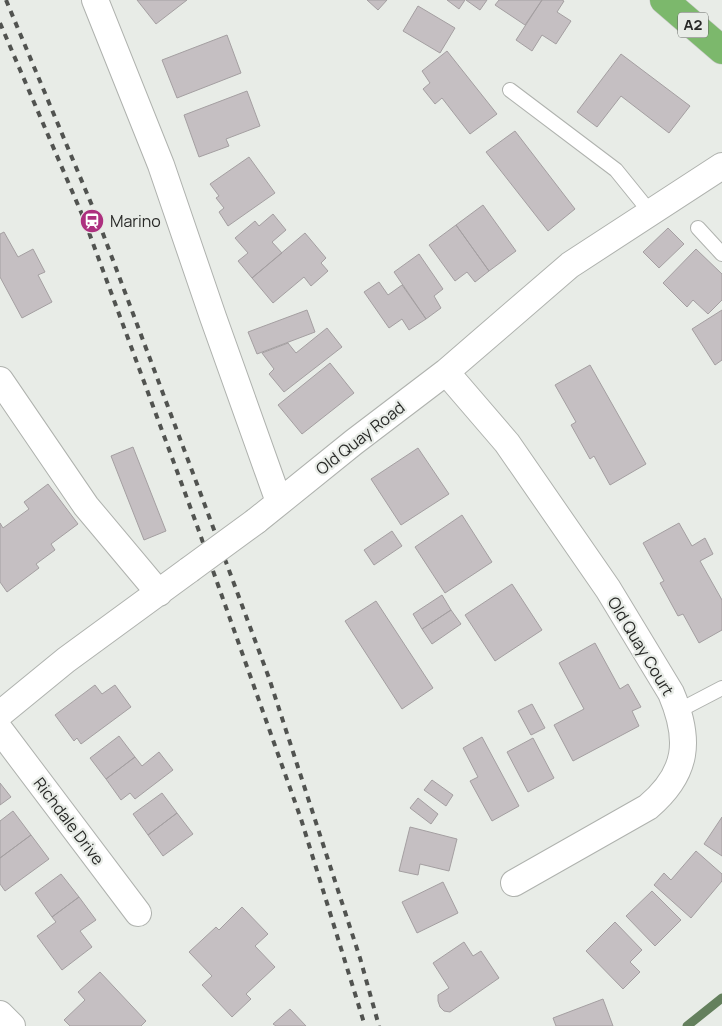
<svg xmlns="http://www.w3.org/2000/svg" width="722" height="1026" viewBox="0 0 722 1026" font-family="Manrope,sans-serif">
<rect width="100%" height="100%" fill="#e8ece7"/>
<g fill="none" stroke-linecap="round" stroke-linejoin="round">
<path stroke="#64805d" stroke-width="9" d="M687,1026L722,998"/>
</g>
<path fill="#c5bfc2" stroke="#a49fa1" d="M137,0H187L156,24Z
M367,0H387L378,10Z
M447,0H465L459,9Z
M466,0H487L480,10Z
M499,0H542L525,25L495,5Z
M542,0H562L564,1L557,12L571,21L556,44L542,35L532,51L516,40Z
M418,6L455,28L440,53L403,31Z
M227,35L241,73L177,98L162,60Z
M447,51L497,114L470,134L442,98L435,104L423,89L430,83L422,71Z
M621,54L690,106L669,133L621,96L597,127L577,112Z
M247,91L260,126L226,139L229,146L199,157L184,115Z
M515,131L575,209L548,231L486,152Z
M249,157L275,193L228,226L219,212L224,208L216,198L219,196L210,184Z
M483,205L516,251L489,271L456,225Z
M273,214L286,230L272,242L282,253L252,278L238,261L248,253L235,238L255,221L259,226Z
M456,225L489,271L475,282L467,272L455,281L429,245Z
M668,228L684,244L659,268L643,252Z
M4,232L18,257L33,249L45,272L38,275L52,302L22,318L0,277V234Z
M305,233L326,258L321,263L328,271L311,286L304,277L273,303L252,278Z
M696,249L722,274V300L708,314L693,300L687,307L663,283Z
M419,254L443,289L434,296L441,308L426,319L394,272Z
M379,282L388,295L402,285L426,319L409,330L402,319L389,328L364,292Z
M307,310L315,332L257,354L248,332Z
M722,310V360L715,365L692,329Z
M327,328L342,347L284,392L269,374L274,369L262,353L288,343L296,353Z
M330,363L354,393L302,434L278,405Z
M590,365L646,464L610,485L594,456L590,459L571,425L576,422L555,385Z
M133,447L166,531L144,540L111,456Z
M418,448L449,494L401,525L371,479Z
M48,484L78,524L51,544L55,550L36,564L39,568L7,592L0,582V523L3,528L29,509L24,502Z
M462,515L492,562L445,593L415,547Z
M679,523L692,546L705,538L713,554L700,561L722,600V630L699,643L683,614L678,616L660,583L664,581L643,543Z
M392,531L402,546L374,565L364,550Z
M512,584L542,630L495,661L465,615Z
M442,595L451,610L422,629L413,614Z
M376,601L433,688L402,709L345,621Z
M451,610L461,624L432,644L422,629Z
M595,643L620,689L628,684L641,707L632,711L639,726L573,761L554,725L584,709L559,663Z
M95,685L102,694L115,685L131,707L81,744L77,738L74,741L55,715Z
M532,704L545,728L531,735L518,711Z
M119,736L135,757L106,779L90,758Z
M482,737L519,806L492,821L470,781L478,777L463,748Z
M533,738L554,778L528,792L507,752Z
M159,752L173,770L135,799L130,793L121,800L106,779L135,757L142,766Z
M432,780L453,795L446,806L424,790Z
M0,783L11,797L0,805Z
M162,793L177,813L148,835L133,814Z
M418,798L438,814L431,824L410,808Z
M13,811L31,835L0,858V821Z
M177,813L193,834L163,856L148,835Z
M722,817V856L704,844Z
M410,827L457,839L449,871L420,864L418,875L399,871Z
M31,835L49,859L5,891L0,884V858Z
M696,851L722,874V881L691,918L654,885L664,873L671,880Z
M61,874L79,897L52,917L35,893Z
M443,882L458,913L417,933L402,902Z
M652,891L681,920L655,946L626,916Z
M79,897L96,920L80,931L92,947L62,970L37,936L56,922L52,917Z
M242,907L268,934L255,946L275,967L246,994L251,999L232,1017L202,985L212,976L189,952L216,927L219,930Z
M615,922L642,950L630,962L640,972L623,989L586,951Z
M464,942L473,956L481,951L499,978L450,1012L444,1011L440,1007L438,1001V995L449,988L433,963Z
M100,972L146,1021L141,1026H70L64,1020L85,1000L78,992Z
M603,999L613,1026H556L553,1018Z
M290,1009L306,1026H276L273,1024Z"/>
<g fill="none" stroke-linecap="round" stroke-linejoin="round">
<g stroke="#afb2ae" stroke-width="16">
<path id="service" d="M510,90L616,170L650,212
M698,228L722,254
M678,711L722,688"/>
</g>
<g stroke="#afb2ae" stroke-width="28">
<path id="minor" d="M95,0L161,165L213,317L279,502
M446,372L507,443L608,589L671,693C691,740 688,773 648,807L514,883
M0,380L86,506L159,593
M256,521L354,442L446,372L570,265L722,166
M0,714L66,660L189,570
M0,730L138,913
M0,1014L12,1026"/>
</g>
<g stroke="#c7c8c7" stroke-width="29">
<path id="trunk" d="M664,0L722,50"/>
</g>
<use href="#service" stroke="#fff" stroke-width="14"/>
<use href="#minor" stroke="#fff" stroke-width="26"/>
<use href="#trunk" stroke="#7cb86c" stroke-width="28"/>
<path stroke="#515350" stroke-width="4" stroke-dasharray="6 6" stroke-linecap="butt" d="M6,0L96,215L200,492L269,678L360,958L379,1026
M0,23L84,219L195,520L301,819L365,1026"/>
<g stroke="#afb2ae" stroke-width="28" stroke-linecap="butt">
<path id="minor-bridge" d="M189,570L256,521"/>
</g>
<use href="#minor-bridge" stroke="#fff" stroke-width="26"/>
</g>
<defs>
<g id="station-disc" transform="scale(1.25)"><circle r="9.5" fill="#ad307f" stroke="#e8ece7"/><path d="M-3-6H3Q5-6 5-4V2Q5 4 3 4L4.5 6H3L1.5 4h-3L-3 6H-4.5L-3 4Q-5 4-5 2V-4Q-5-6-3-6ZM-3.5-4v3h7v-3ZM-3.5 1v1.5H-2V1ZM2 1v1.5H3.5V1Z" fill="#fff"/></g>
</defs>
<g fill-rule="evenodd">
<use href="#station-disc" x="92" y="221"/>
</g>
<g text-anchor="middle" stroke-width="4.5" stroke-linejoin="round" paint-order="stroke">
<rect fill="#e8ece7" stroke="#626461" stroke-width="1" x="678" y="12.5" width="30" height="25" rx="4"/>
<g font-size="15" font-weight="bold" fill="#292a28">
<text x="693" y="30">A2</text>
</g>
<g font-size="16" fill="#292a28" stroke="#e8ece7" text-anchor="start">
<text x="110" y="227">Marino</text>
</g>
<g font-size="16" fill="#292a28" stroke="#e8ece7">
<text transform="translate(360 438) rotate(-38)" y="6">Old Quay Road</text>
<text transform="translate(641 646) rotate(59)" y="6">Old Quay Court</text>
<text transform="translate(69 821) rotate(53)" y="6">Richdale Drive</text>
</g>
</g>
</svg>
